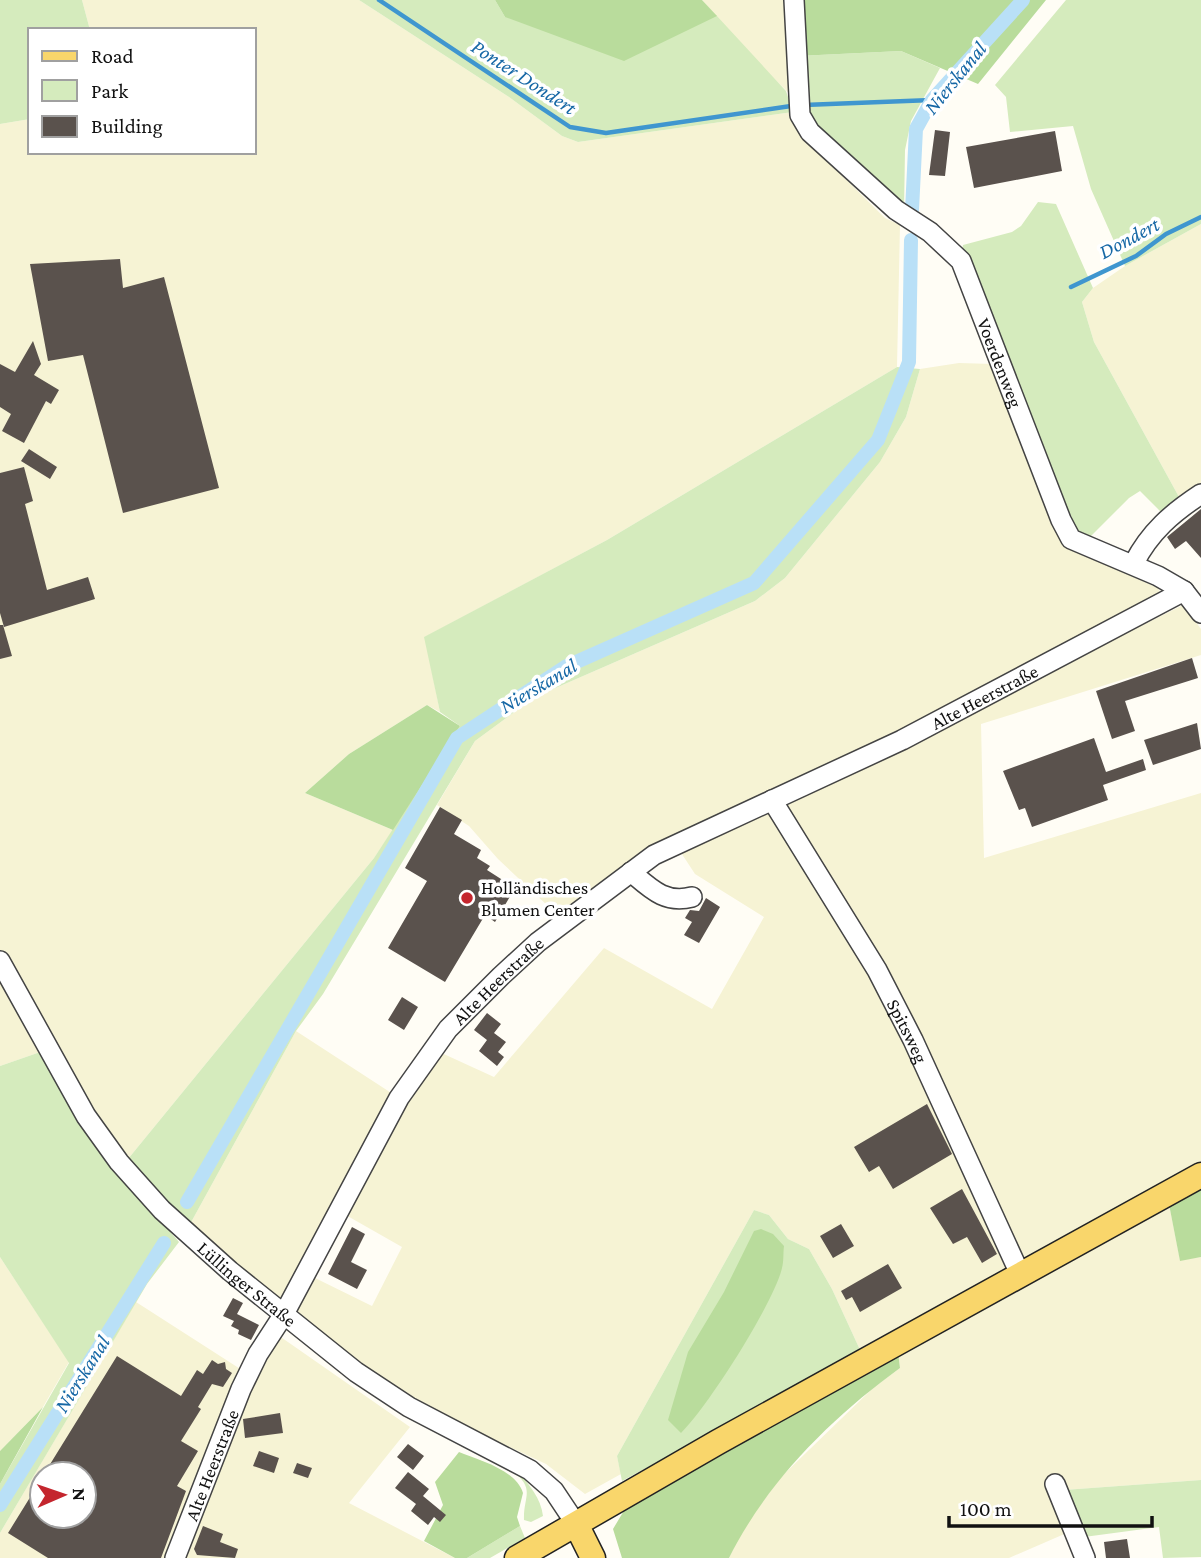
<svg xmlns="http://www.w3.org/2000/svg" width="1201" height="1558" viewBox="0 0 1201 1558" font-family="'Crimson Pro',serif">
<rect width="100%" height="100%" fill="#fffdf5"/>
<path fill="#f6f3d4" fill-rule="evenodd" d="M82,0H359L509,97L562,136L578,142L793,112L804,138L885,218L900,225L897,367L607,540L425,637L440,712L427,705L349,754L305,793L393,830L374,858L128,1159L87,1101L46,1050L0,1066V124L30,119V152H254V30H90Z
M702,0H796L800,104L751,56Z
M1201,224V486L1179,497L1094,342L1082,302L1093,288L1125,266Z
M959,363L993,364L1063,545L1158,588L1162,596L771,797L786,806L818,786L1183,605L1201,629V655L981,724L984,858L1201,793V1163L861,1352L832,1289L809,1249L788,1239L769,1215L754,1210L617,1456L621,1474L585,1494L546,1464L409,1400L292,1312L311,1276L372,1306L402,1247L344,1214L283,1303L189,1226L296,1031L399,1098L435,1050L494,1077L604,948L712,1009L764,917L695,874L676,845L565,922L498,859L469,826L437,805L475,741L535,697L755,601L785,578L880,462L906,417L920,369Z
M1168,1199L1180,1260L1201,1257V1480L1064,1490L1069,1532L1009,1558H729L743,1529L780,1478L873,1388L900,1368L898,1352Z
M0,1257L69,1362L43,1407L0,1451Z
M136,1302L245,1372L171,1558H0V1533ZM42,1474H84V1516H42Z
M275,1333L410,1427L349,1503L455,1558H179Z"/>
<path fill="#d5ebbd" d="M0,0H82L90,30H30V119L0,124Z
M359,0H495L505,17L716,15L786,91L793,112L578,142L562,136L509,97Z
M1066,0H1201V224L1125,266L1091,189L1073,126L1010,132L1006,97L995,85Z
M901,51L940,68L911,121L905,150L904,211L808,134L798,56Z
M1038,202L1056,204L1093,288L1082,302L1094,342L1179,497L1163,514L1140,491L1129,498L1086,541L1072,535L962,251L963,245L1012,232L1021,226Z
M897,367L920,369L906,417L880,462L785,578L755,601L535,697L475,741L323,994L296,1031L189,1226L128,1159L374,858L460,726L440,712L424,637L607,540Z
M46,1050L119,1172L179,1242L147,1284L0,1533V1484L69,1363L0,1257V1066Z
M754,1210L769,1215L788,1239L809,1249L832,1289L861,1352L622,1481L617,1456Z
M513,1471H518C529,1485 541,1498 543,1516L531,1522L524,1520C523,1496 536,1490 513,1471Z
M1201,1480V1557L1163,1558L1159,1527L1084,1537L1064,1490Z
M520,1526L525,1538L490,1558H467Z"/>
<path fill="#b9dc9c" d="M495,0H702L717,16L624,61L505,17Z
M796,0H1046L978,84L901,51L798,56Z
M427,705L460,726L393,830L305,793L349,754Z
M1201,1181V1257L1180,1261L1168,1199Z
M761,1229L773,1234L784,1246C783,1253 784,1261 782,1268C774,1303 707,1408 681,1433L668,1420L688,1352L724,1292L754,1231Z
M898,1352L900,1368C831,1418 767,1482 729,1558H622L613,1529L625,1509Z
M43,1407L0,1484V1451Z
M459,1452C479,1460 516,1470 523,1493L517,1517L520,1526L467,1558H455L424,1541L443,1505L435,1482Z"/>
<g fill="none" stroke-linecap="round" stroke-linejoin="round">
<path stroke="#3f96cf" stroke-width="4.5" d="M379,0L570,127L606,133L791,106
M804,105L932,100
M1071,287L1136,256L1166,234L1201,217"/>
<path stroke="#b9e0f7" stroke-width="14" d="M912,210L916,129L932,100L1023,0
M187,1202L457,738L565,667L754,583L878,440L909,362L911,240
M0,1505L164,1243"/>
</g>
<path fill="#5a524d" d="M935,130L950,132L945,176L929,175Z
M1055,131L1062,171L974,188L966,147Z
M120,259L123,288L164,277L219,488L123,513L83,355L48,361L30,264Z
M33,341L41,364L34,375L59,390L51,404L46,401L24,443L2,431L11,414L0,407V364L15,372Z
M29,449L57,467L50,479L21,461Z
M24,467L33,501L25,504L47,590L88,577L95,599L4,627L0,613V473Z
M1201,509V558L1186,541L1175,549L1167,537Z
M0,625H3L12,656L0,659Z
M1192,658L1198,678L1125,701L1135,731L1112,739L1096,691Z
M1197,723L1201,749L1153,765L1144,740Z
M1094,738L1106,772L1143,759L1146,770L1103,785L1108,800L1032,827L1025,808L1019,810L1003,771Z
M440,807L462,820L454,834L481,850L477,858L490,866L487,870L515,888L495,922L485,915L445,982L388,948L427,881L405,868Z
M706,898L720,907L699,943L684,935L692,922L685,918L690,910L699,911Z
M402,997L418,1007L404,1030L388,1020Z
M487,1013L501,1024L494,1033L506,1042L498,1052L504,1057L497,1066L479,1051L487,1040L474,1030Z
M927,1104L952,1154L893,1189L879,1166L869,1172L854,1147Z
M962,1189L997,1254L982,1263L967,1237L953,1244L930,1208Z
M841,1224L854,1246L833,1258L820,1236Z
M352,1227L365,1234L351,1262L367,1270L357,1289L328,1274Z
M888,1264L902,1288L860,1312L852,1297L846,1300L841,1291Z
M233,1298L243,1303L237,1314L259,1325L251,1340L238,1334L239,1330L231,1326L234,1321L223,1316Z
M117,1356L181,1396L197,1370L203,1374L212,1360L218,1364L225,1362L226,1369L232,1373L223,1387L212,1384L198,1407L201,1409L181,1441L198,1451L177,1486L186,1491L161,1558H48L8,1533L42,1478V1516H84V1474H44Z
M280,1413L283,1433L245,1438L243,1419Z
M408,1444L424,1456L413,1470L397,1457Z
M259,1451L279,1458L274,1473L253,1466Z
M297,1463L312,1468L308,1478L293,1473Z
M408,1472L429,1489L423,1496L446,1515L440,1522L434,1517L428,1525L411,1511L416,1504L395,1488Z
M203,1526L223,1534L220,1542L238,1549L235,1558L197,1555L194,1549Z
M1127,1539L1130,1558H1106L1104,1542Z"/>
<g fill="none" stroke-linecap="round" stroke-linejoin="round">
<g stroke="#444" stroke-width="22">
<g id="minor">
<path id="s1" d="M794,0L800,115L810,132L896,210L930,232L961,261L1061,520L1071,539L1158,576L1184,591L1201,613"/>
<path d="M1134,563C1150,532 1172,513 1201,494"/>
<path id="s2" d="M772,800L877,970L913,1040L1020,1274"/>
<path d="M631,872C651,889 665,904 692,897"/>
<path id="s3" d="M0,961L86,1116L119,1162L162,1210L230,1271L356,1372L409,1407L530,1470L554,1491L576,1524"/>
<path d="M1055,1484L1085,1558"/>
<path id="s4" d="M175,1558L241,1389L258,1354L284,1314L399,1098L448,1029L501,976L538,942L654,855L902,740L1184,591"/>
</g>
</g>
<g stroke="#222" stroke-width="27">
<path id="major" d="M576,1524L593,1558
M517,1558L718,1442L1201,1175"/>
</g>
<use href="#minor" stroke="#fff" stroke-width="19"/>
<use href="#major" stroke="#f9d66b" stroke-width="24"/>
</g>
<circle fill="#c4262e" stroke="#fff" stroke-width="2.5" cx="467" cy="898" r="7"/>
<g text-anchor="middle" stroke-width="7" stroke-linejoin="round" paint-order="stroke">
<g font-size="19" fill="#111" stroke="#fff">
<text dy="7" stroke="none"><textPath href="#s1" startOffset="443">Voerdenweg</textPath></text>
<text dy="7" stroke="none"><textPath href="#s4" startOffset="1234">Alte Heerstraße</textPath></text>
<text dy="7" stroke="none"><textPath href="#s4" startOffset="667">Alte Heerstraße</textPath></text>
<text dy="7" stroke="none"><textPath href="#s2" startOffset="268">Spitsweg</textPath></text>
<text dy="7" stroke="none"><textPath href="#s3" startOffset="411">Lüllinger Straße</textPath></text>
<text dy="7" stroke="none"><textPath href="#s4" startOffset="100">Alte Heerstraße</textPath></text>
</g>
<g font-size="19" fill="#111" stroke="#fff" text-anchor="start">
<text x="481" y="894">Holländisches<tspan x="481" dy="22">Blumen Center</tspan></text>
</g>
<g font-size="21" font-style="italic" fill="#1768a6" stroke="#fff">
<text transform="translate(524 77) rotate(33)" y="7">Ponter Dondert</text>
<text transform="translate(955 78) rotate(-51)" y="7">Nierskanal</text>
<text transform="translate(1129 238) rotate(-28)" y="7">Dondert</text>
<text transform="translate(538 686) rotate(-31)" y="7">Nierskanal</text>
<text transform="translate(82 1374) rotate(-58)" y="7">Nierskanal</text>
</g>
</g>
<rect x="28" y="28" width="228" height="126" fill="#ffffff" stroke="#a0a0a0" stroke-width="2"/>
<rect x="42" y="51" width="35" height="10" fill="#f9d66b" stroke="#a0a0a0" stroke-width="2"/>
<text x="91" y="63" font-size="21" fill="#111111">Road</text>
<rect x="42" y="80" width="35" height="21" fill="#d5ebbd" stroke="#a0a0a0" stroke-width="2"/>
<text x="91" y="98" font-size="21" fill="#111111">Park</text>
<rect x="42" y="116" width="35" height="21" fill="#5a524d" stroke="#a0a0a0" stroke-width="2"/>
<text x="91" y="133" font-size="21" fill="#111111">Building</text>
<g transform="translate(63 1495) rotate(88)"><circle r="33" fill="#ffffff" stroke="#a0a0a0" stroke-width="2"/>
<path d="M0-5L12 26L0 18L-12 26Z" fill="#c4262e"/>
<text y="-10" font-size="19" font-weight="bold" text-anchor="middle" fill="#111111">N</text>
</g>
<path d="M949 1516v10h203v-10" fill="none" stroke="#111111" stroke-width="3.5"/>
<text x="960" y="1516" font-size="21" fill="#111111" stroke="#ffffff" stroke-width="5" paint-order="stroke">100 m</text>
</svg>
